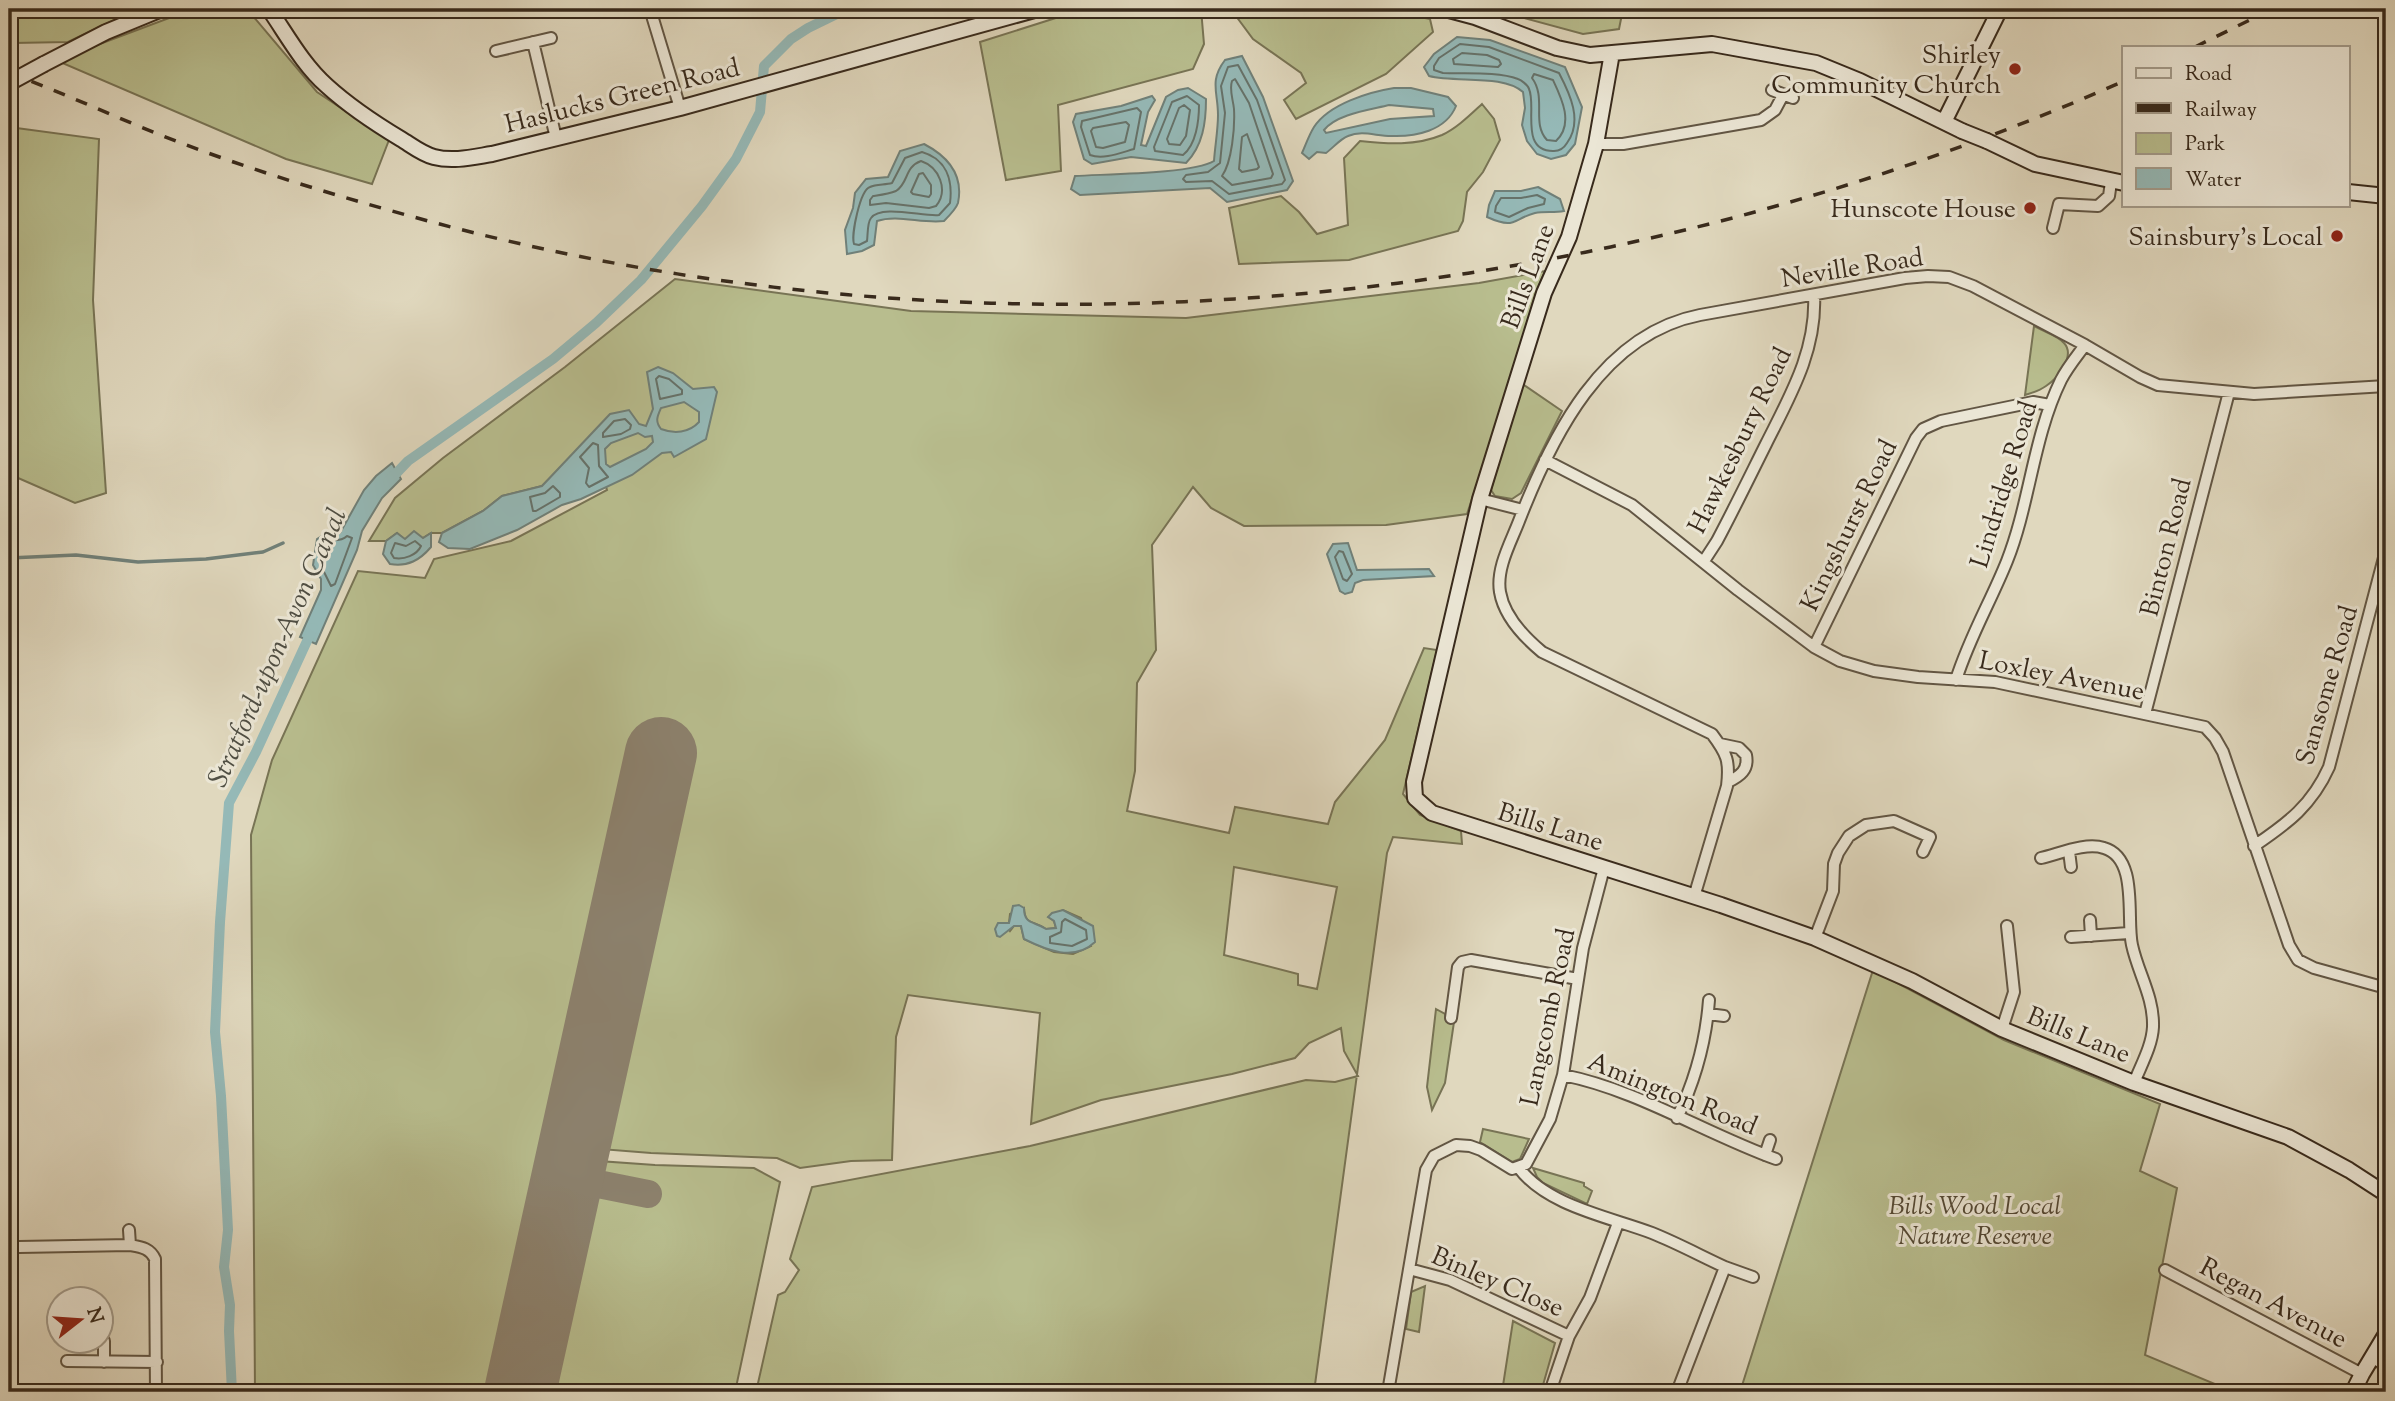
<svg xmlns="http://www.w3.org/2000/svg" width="2395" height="1401" viewBox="0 0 2395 1401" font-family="'Sorts Mill Goudy',serif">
<rect width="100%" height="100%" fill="#e0d8be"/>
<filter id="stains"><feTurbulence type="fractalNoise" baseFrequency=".00286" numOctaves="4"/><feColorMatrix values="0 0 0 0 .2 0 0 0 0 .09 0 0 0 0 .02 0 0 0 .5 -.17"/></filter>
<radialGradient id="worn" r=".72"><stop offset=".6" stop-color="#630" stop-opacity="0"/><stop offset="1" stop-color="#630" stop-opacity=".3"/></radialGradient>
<path fill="#b8bd8e" stroke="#787455" stroke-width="2" fill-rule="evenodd" d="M9,9H129L131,12L68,42L13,43L9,41Z
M193,9H247L317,92L389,140L372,184L286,159L60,62L97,45Z
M1084,9H1201L1204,44L1193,69L1058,105L1061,171L1006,180L980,42Z
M1235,9H1381L1430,19L1433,32L1386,74L1296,119L1284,100L1306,83L1301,73L1253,39L1233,12Z
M1491,9H1623L1619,29L1583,34Z
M1482,104L1494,119L1500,140L1483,172L1467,192L1463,221L1458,231L1349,260L1239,264L1229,208L1281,196L1299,212L1317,234L1348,225L1344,158L1360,141C1387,144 1416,146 1442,135C1457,128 1470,115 1482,104Z
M9,127L99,139L93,300L106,493L75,503L9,474Z
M1545,271L1536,293L1502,408L1467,514L1386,525L1244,526L1211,508L1193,487L1152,545L1156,650L1137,683L1135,771L1127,811L1229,833L1235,807L1328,824L1335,802L1385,740L1424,648L1437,650L1403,794L1420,815L1461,831L1462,844L1393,837L1387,853L1314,1392H756L778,1295L785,1292L799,1270L790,1259L812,1187L1030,1146L1306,1080L1335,1082L1358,1076L1344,1051L1341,1028L1309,1043L1295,1058L1232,1074L1101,1100L1031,1124L1040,1013L908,995L896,1037L892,1160L851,1161L800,1168L777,1158L651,1153L601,1149L599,1161L655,1165L754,1168L780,1182L735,1392H255L251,835L272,760L358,571L425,578L434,559L511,541L607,490L591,437L542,486L502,496L483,511L442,533H431L423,538L405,540L397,533L386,541H369L395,498L443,458L565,367L675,279L911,311L1186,318L1479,283ZM1234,867L1337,887L1317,989L1298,985V974L1224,955ZM1024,908C1025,926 1033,920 1046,929L1056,928L1054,921L1049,917L1063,910L1081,918L1091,946L1073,954L1054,952L1024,939L1021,926H1014L1010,931L1005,924L1009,923L1010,914Z
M2034,326C2042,331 2058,336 2064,343C2076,356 2057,379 2046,386C2039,391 2032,393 2025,395Z
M1521,383L1562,411L1521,493L1512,499L1495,496L1491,490Z
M1873,970L2004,1040L2160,1104L2140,1171L2177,1188L2145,1355L2227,1389L2226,1392H1740Z
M1436,1009L1445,1014L1446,1021L1454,1022L1445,1083L1432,1110L1427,1087Z
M1483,1129L1529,1139L1520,1159L1512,1162L1480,1142Z
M1533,1168L1584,1183V1186L1592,1191L1587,1204L1543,1183L1537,1177Z
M1425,1286L1419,1332L1406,1329L1411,1292Z
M1513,1321L1555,1343L1541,1392H1502Z"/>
<path fill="#95b9b7" stroke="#708079" stroke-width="2" fill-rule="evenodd" d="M1457,37L1490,40L1565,67L1582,107L1575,144L1566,155L1551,159L1537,154L1527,141L1522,125L1525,108L1523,92C1503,74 1456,83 1429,76L1424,67L1434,54Z
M1242,56L1263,97L1293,181L1287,190L1227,202L1210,188L1080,195L1071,189L1075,176C1106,174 1192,174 1214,161C1215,146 1218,130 1218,115C1218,92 1209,81 1225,60Z
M1188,88L1206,99C1206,122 1203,146 1186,163L1131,157L1092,164L1084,159L1073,122L1076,114L1121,106L1152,96L1155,100L1148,112L1141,145L1146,146L1166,97L1178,90Z
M1394,88H1411L1448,97L1456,106C1446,131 1415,137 1391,136C1376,136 1362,130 1348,136C1340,139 1333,148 1326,153L1317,152L1309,159L1302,153C1306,144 1309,135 1314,127C1329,104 1369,92 1394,88ZM1389,105L1433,109L1434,116L1390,119L1326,133L1324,130C1337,114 1369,110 1389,105Z
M924,144C947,156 964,174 958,203C956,209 949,216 944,221C922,224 898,214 877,221L874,245L862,251L847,254L845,230L853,208L855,193L866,179L888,177L900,151Z
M1538,187L1560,199L1564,211C1554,213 1545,211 1535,213C1512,219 1516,230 1487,217L1489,205L1495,191H1521Z
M658,367L673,373L693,389L714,387L717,392L706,439L674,457L671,452L662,453L632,475L581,499L562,505L517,530L470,549L448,548L439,542L442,533L483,511L502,496L542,486L610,414L629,410L639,424L646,426L653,409L647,372ZM684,402L699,412V422C689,433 674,434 661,429C655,421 657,417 661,408ZM638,433L645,437L652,436L653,442L646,449L610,467L606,464L605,449L611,443Z
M392,463L401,479L382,498L362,531L357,550L316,644L300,637L321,590V579L313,565L317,539L325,534L340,533L364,490L376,476Z
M414,531L423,538L431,533V547C420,560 408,567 390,564L383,554L386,541L397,533L405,539Z
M1348,543L1357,570L1429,569L1434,576L1363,580L1355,583L1352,592L1345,594L1340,591L1327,554L1333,544Z
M1019,905L1024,908C1024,925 1034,921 1046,929L1056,928L1054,921L1048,917L1052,913L1063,910L1093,926L1095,942C1074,962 1046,950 1024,939L1021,926H1014L1000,937L997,936L995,929L998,923H1009L1013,906Z"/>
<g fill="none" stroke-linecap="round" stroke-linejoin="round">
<path stroke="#66726a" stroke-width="2" d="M1460,44L1489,47L1559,73C1570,94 1583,121 1567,143C1564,148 1559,151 1554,151C1519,152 1537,106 1529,89C1528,85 1521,80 1518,79C1498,71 1464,74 1443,73L1434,70V66L1439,58Z
M1462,53L1487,55L1499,60L1501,64L1498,67L1454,64L1453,59Z
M1238,65L1257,100L1285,180L1282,184L1229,194L1212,181L1186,182L1183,179L1186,175L1208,172L1220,163L1225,113L1221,86L1228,67Z
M1534,74L1553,80C1562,99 1574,124 1556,141L1547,140C1531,123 1547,98 1532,78Z
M1235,79L1249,103L1273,174L1271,178L1232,185L1222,176C1232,162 1235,127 1234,109C1233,99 1229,90 1232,81Z
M1187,96L1199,105C1199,121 1196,145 1183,155L1155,151L1154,147L1172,102Z
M1184,105L1190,110L1186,136L1180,145L1169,144L1167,139L1179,108Z
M1137,108L1141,112L1134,149C1120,153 1103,160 1090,155L1081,127L1082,121Z
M1126,122L1129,125L1125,142L1103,148L1096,147L1091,131L1093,128Z
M1247,134L1259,167L1257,169L1242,172L1239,169L1242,137Z
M922,152C946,159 953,179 950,203L939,215C924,217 881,204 871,218C867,223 868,234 867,241L859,245L854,244C851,235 860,190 870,187C876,184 885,185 892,183L905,158Z
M921,161C939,167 949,190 936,206L929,208L886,203L870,205V200L873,196C880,195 889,194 896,191C909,183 904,167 921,161Z
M923,173L931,185V194L929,197L913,194L911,192L919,174Z
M1537,195L1545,199L1544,204L1528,208L1509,217L1495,212L1496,206L1501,198H1521Z
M659,376L669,379L682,390V394L660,399L656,379Z
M625,419L631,425L630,429L621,434L603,437V433L614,421Z
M593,443L598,445L599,466L608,477L589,487L586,483L589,468L580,457Z
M553,486L560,493V497L536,511H533L530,497L545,493Z
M347,536L352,538L335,584L331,586L320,564L323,543C329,537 339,544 347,536Z
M415,541L421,546C417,555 404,560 394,558L391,553L395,543L406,546Z
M1339,551L1343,552L1352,574L1347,581L1343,579L1335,557Z
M1065,919L1086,930L1087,939L1072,946L1050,943V937L1061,932L1062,922Z"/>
<path stroke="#708079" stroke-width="3.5" d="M9,558L76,555L138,562L206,559L263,552L283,543"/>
<path stroke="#95b9b7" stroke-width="10" d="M388,482L408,461L553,359L596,323L641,280L702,206L736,159L760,112L764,66L791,39L808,28L847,9
M232,1392L229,1331L230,1305L224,1267L228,1230L221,1096L215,1032L220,922L229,803L256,752L313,628"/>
<path stroke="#8c816d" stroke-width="28" d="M568,1178L648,1194"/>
<path stroke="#8c816d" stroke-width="72" d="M520,1392L661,753"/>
<g stroke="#625644" stroke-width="14">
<path id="street" d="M650,9L680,108
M533,42L556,138
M496,51L551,38
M1772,90L1793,98
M1596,144H1623L1761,120L1775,110L1783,95
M2053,228L2059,204L2098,206L2109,196L2111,182
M1545,460L1632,505L1738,590L1814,647L1840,661L1874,671L1918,677L1995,682L2205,727L2215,738L2223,752L2289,945L2298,960L2314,968L2386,988
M1480,499L1523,510
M1704,561L1717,541C1734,509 1750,476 1766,444C1790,396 1817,350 1814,295
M1814,647L1916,438L1923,429L1941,421L2033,402L2050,405
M1956,680C1969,638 1991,601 2007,561C2030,503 2033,437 2061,380C2067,368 2077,356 2085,345
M2145,714L2229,392
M1720,744L1739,748L1746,755C1749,770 1740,776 1728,782
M2254,846C2288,823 2312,805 2329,767L2386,550
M2069,851L2071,867
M2041,858C2059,854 2085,842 2104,848C2139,858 2126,919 2132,945C2138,973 2154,997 2153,1027C2152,1046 2141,1065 2134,1083
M1694,897L1727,786C1730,761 1727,754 1712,734L1542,652C1524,637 1504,616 1500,592C1496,568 1511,542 1519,521C1552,436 1602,334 1700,315L1905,278L1928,276L1949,277L1973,286L2085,345L2140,377L2158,385L2254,394L2386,386
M2090,920L2091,936
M2071,937L2129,933
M1815,938L1833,891L1834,864L1838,853L1849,836L1866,825L1894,821L1930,837L1923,852
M1708,1014L1724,1016
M1451,1018L1458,967L1462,962L1471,960L1578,979
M2002,1029L2014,992L2007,926
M1563,1075C1638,1090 1704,1133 1776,1159
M1677,1118C1695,1081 1706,1040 1709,1000
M1765,1155L1770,1140
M1519,1168C1547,1206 1610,1217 1652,1233C1677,1243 1701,1256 1725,1267L1677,1392
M129,1230L130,1245
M19,1247L130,1245C141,1247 150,1248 155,1259L156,1392
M1725,1267L1753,1277
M1409,1269L1450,1280L1569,1336
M2165,1270L2362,1374
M104,1341V1362
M2372,1357L2386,1366
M67,1361L157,1362
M1388,1392L1426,1170L1434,1156L1456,1145L1470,1146L1481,1150L1512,1169L1526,1164L1550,1119L1563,1075L1583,948L1604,868
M1550,1392L1569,1336L1590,1298L1618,1223"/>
</g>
<g stroke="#382a1c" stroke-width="18">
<path id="secondary" d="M269,9C287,35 303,65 327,86C349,106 376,124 401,139C411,145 422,154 434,157C453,162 473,157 492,154L680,108L1038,9
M1445,9L1475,17L1557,48L1590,55L1712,44L1816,63L1860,81L1962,131
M1612,53L1596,144L1569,237L1544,293L1480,499L1414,782L1415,798L1432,813L1721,905L1815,938L1912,981L2002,1029L2134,1083L2288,1137L2349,1170L2386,1194
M44,64L106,32L162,9
M1944,122L2000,9
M1987,141L2035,164L2124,183
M2348,192L2386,196
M2353,1392L2362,1374L2386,1334"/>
</g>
<use href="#street" stroke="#ebe6d5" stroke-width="10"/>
<use href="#secondary" stroke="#ebe6d5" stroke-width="14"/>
<path stroke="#382a1c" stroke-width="3.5" stroke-dasharray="12 12" stroke-linecap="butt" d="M2195,47L2272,9
M9,73C67,94 123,121 181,143C263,174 347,199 432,222C990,371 1597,314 2124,81"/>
<g stroke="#382a1c" stroke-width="18" stroke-linecap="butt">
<path id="secondary-bridge" d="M9,83L44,64
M1962,131L1987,141"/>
</g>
<use href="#secondary-bridge" stroke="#ebe6d5" stroke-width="14"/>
</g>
<g fill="#8f2418" stroke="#ebe6d5" stroke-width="2.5">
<circle cx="2015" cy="69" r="7"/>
<circle cx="2030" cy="208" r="7"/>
<circle cx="2337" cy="236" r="7"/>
</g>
<g text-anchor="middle" stroke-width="6" stroke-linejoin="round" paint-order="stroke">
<g font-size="26" fill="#382a1c" stroke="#ebe6d5" text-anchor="end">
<text x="2001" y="63">Shirley<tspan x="2001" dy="30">Community Church</tspan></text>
<text x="2016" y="217">Hunscote House</text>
<text x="2323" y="245">Sainsbury's Local</text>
</g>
<g font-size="26" fill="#382a1c" stroke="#ebe6d5">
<text transform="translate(622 95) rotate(-14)" y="9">Haslucks Green Road</text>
<text transform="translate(1852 267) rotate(-9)" y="9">Neville Road</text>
<text transform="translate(1527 276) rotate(-70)" y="9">Bills Lane</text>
<text transform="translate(1739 440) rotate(-64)" y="9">Hawkesbury Road</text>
<text transform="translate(2003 484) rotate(-73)" y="9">Lindridge Road</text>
<text transform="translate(1848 525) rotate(-64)" y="9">Kingshurst Road</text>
<text transform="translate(2165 547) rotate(-76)" y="9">Binton Road</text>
<text transform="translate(2062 675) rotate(11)" y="9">Loxley Avenue</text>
<text transform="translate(2326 685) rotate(-74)" y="9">Sansome Road</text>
<text transform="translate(1551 826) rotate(17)" y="9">Bills Lane</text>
<text transform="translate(1547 1017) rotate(-78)" y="9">Langcomb Road</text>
<text transform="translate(2079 1034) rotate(22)" y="9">Bills Lane</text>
<text transform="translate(1673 1093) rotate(22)" y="9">Amington Road</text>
<text transform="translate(1498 1281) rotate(23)" y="9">Binley Close</text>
<text transform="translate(2274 1302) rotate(28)" y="9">Regan Avenue</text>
</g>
<g font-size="26" font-style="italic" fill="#524733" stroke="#ebe6d5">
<text x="1975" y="1214">Bills Wood Local<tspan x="1975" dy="30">Nature Reserve</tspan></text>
</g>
<g font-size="28" font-style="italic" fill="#4f4e43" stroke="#ebe6d5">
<text transform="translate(276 647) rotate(-66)" y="10">Stratford-upon-Avon Canal</text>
</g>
</g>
<rect width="2395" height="1401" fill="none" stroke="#e0d8be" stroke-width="35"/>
<rect x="10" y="10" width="2374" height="1380" fill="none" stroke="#382a1c" stroke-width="3.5"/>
<rect x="18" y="18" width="2360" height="1366" fill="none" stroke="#382a1c" stroke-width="2"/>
<rect x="2122" y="46" width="228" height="161" fill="#ebe6d5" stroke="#a39b8b" stroke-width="2"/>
<rect x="2136" y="68" width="35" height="10" fill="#ebe6d5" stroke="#a39b8b" stroke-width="2"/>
<text x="2185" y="80" font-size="21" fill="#382a1c">Road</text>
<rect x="2136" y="103" width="35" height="10" fill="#382a1c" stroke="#a39b8b" stroke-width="2"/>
<text x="2185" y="116" font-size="21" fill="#382a1c">Railway</text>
<rect x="2136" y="133" width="35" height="21" fill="#b8bd8e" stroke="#a39b8b" stroke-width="2"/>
<text x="2185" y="150" font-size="21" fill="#382a1c">Park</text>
<rect x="2136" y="168" width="35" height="21" fill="#95b9b7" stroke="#a39b8b" stroke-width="2"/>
<text x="2185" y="186" font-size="21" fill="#382a1c">Water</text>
<g transform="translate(80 1320) rotate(73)"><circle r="33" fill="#ebe6d5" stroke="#a39b8b" stroke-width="2"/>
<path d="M0-5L12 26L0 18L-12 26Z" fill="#8f2418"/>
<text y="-10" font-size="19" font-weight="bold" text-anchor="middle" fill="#382a1c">N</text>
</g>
<rect width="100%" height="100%" filter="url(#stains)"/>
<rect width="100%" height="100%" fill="url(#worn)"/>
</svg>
